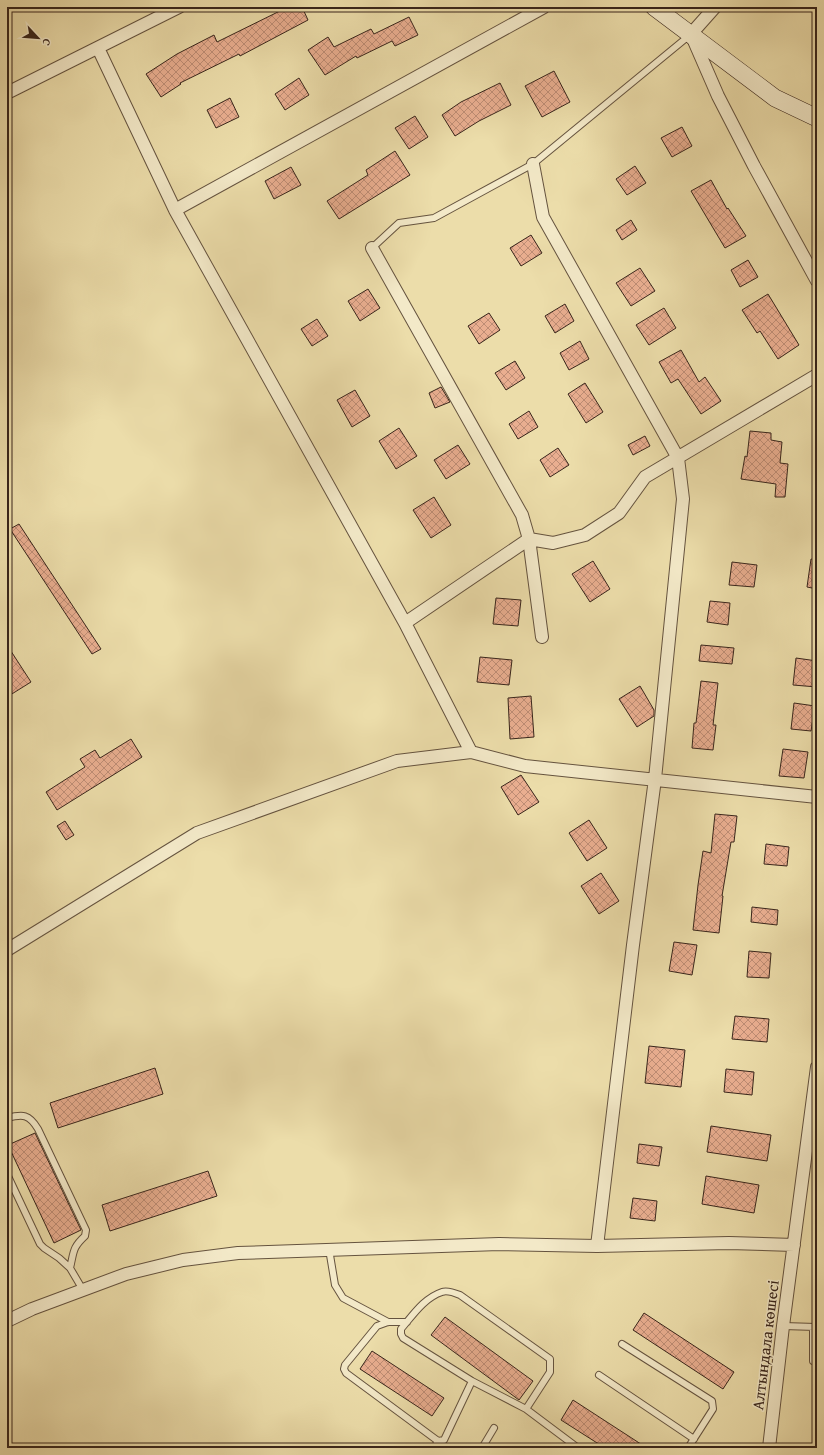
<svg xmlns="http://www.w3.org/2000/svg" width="824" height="1455" viewBox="0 0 824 1455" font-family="'Gentium Book Plus',serif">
<defs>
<pattern id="building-cross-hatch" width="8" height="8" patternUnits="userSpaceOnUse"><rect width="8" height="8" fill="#e9ae90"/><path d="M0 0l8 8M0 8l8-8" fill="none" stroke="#be8d75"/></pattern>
</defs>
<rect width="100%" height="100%" fill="#ecddaa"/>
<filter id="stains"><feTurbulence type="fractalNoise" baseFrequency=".005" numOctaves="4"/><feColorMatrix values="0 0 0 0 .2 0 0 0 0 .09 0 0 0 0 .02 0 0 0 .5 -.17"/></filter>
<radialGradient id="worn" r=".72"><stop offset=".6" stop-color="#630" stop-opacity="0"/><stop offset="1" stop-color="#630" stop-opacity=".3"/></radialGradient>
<path fill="url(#building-cross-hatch)" stroke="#38251b" d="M288,7H302L308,20L240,56L239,54L180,83L181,84L161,97L146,74L177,54L214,35L217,42Z
M409,17L418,35L395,46L392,41L357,58L356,56L325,75L308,50L328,37L334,47L371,29L374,34Z
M554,71L570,102L542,117L525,86Z
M299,78L309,95L285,110L275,94Z
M500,83L511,105L479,121L455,136L442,115L461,102Z
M230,98L239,117L216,128L207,110Z
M415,116L428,137L409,149L395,128Z
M682,127L692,146L672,157L661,138Z
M395,151L410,175L339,219L327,201L368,175L366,170Z
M635,166L646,183L627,195L616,179Z
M291,167L301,185L274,199L265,181Z
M711,180L727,209L728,208L746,236L725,248L691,191Z
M631,220L637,230L622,240L616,230Z
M531,235L542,253L521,266L510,248Z
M748,260L758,277L740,287L731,270Z
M640,268L655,291L631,306L616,283Z
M368,289L380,308L360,321L348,301Z
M768,294L799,345L778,359L760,331L757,333L742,310Z
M565,304L574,321L555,333L545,316Z
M664,308L676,328L649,345L636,325Z
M489,313L500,330L479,344L468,326Z
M317,319L328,336L312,346L301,329Z
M580,341L589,359L569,370L560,353Z
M681,350L699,382L705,377L721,401L701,414L678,379L671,383L659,362Z
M515,361L525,378L506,390L495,373Z
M585,383L603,412L586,423L568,394Z
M441,387L450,402L435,408L429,393Z
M355,390L370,416L352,427L337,400Z
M529,411L538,427L518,439L509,424Z
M399,428L417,456L396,469L379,441Z
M750,431L771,433V440L782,442L780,463L788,464L785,497H775L776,484L741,479L745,456L747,457Z
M645,436L650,446L633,455L628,445Z
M458,445L470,464L446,479L434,460Z
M558,448L569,465L550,477L540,460Z
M434,497L451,525L431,538L413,510Z
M19,524L101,649L92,654L10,529Z
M811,559L817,560V589L807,587Z
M593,561L610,589L590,602L572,574Z
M732,562L757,565L754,587L729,585Z
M496,598L521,600L518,626L493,624Z
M710,601L730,603L728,625L707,622Z
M7,645L31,682L7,697Z
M701,645L734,648L732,664L699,661Z
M480,657L512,660L509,685L477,682Z
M796,658L817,661V687L793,685Z
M701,681L718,683L713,725H716L713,750L692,748L694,723H696Z
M640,686L654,710V716L637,727L619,699Z
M531,696L534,737L510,739L508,698Z
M794,703L815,706L811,731L791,729Z
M131,739L142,757L57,810L46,792L85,767L80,759L95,750L100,758Z
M783,749L808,752L804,778L779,776Z
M521,775L539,802L518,815L501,787Z
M715,814L737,816L734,842H731L722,896H723L719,933L693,930L698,885L703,851L711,853Z
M589,820L607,848L587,861L569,833Z
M65,821L74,835L66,840L57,826Z
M766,844L789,847L787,866L764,864Z
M601,873L619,901L599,914L581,886Z
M752,907L778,910L777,925L751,922Z
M674,942L697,945L692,975L669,971Z
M749,951L771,953L769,978L747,977Z
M735,1016L769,1019L767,1042L732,1039Z
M649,1046L685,1050L681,1087L645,1083Z
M155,1068L163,1094L58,1128L50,1103Z
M726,1069L754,1072L752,1095L724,1092Z
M711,1126L771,1135L767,1161L707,1152Z
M35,1133L81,1230L54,1243L8,1145Z
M639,1144L662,1147L659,1166L637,1163Z
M208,1171L217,1196L110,1231L102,1205Z
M706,1176L759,1185L754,1213L702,1204Z
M633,1198L657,1201L655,1221L630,1218Z
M644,1313L734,1372L723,1389L633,1330Z
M445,1317L533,1381L519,1400L431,1335Z
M372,1351L444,1398L432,1416L360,1369Z
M573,1400L647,1448H605L561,1420Z"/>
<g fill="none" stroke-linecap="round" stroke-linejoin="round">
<g stroke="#65533f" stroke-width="8">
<path id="lane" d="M372,248L399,223L434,218L533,164L690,35
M7,1118C23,1114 29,1114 38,1129L86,1230L85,1236C72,1248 74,1252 70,1268L83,1290
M7,1174L40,1244L44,1248L59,1258L70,1268
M329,1249L335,1285L343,1298L388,1322
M407,1322H388L377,1326L345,1365L344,1369L346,1373L438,1441L444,1440L472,1381
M783,1326L816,1327
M622,1344L712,1401L713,1409L688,1448
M813,1361V1327
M599,1375L694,1439
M526,1409L550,1372V1359L460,1295C455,1293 447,1290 442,1292C424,1298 413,1315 401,1329V1334L403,1338L472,1381L526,1409L578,1448
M434,1448L438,1441
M482,1448L494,1428"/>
</g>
<g stroke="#65533f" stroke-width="14">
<path id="street" d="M715,7L691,34L718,96L754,166L817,281
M98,48L175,210L405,623L471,752
M7,93L179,7
M533,164L543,217L678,458L683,499L655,779L633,945L597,1246
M175,210L544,7
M372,248L522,515L529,539L542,637
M405,623L529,539L553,543L585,535L619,513L645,477L817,375
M7,950L197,833L397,761L471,752L525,766L817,797
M7,1321L32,1309L126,1274L183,1260L238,1253L499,1244L597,1246L729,1243L794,1245
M769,1448L783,1326L817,1067"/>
</g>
<g stroke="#38251b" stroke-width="18">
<path id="secondary" d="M654,7L775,98L817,118"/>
</g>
<use href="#lane" stroke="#f3e9c8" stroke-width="6"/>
<use href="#street" stroke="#f3e9c8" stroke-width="12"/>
<use href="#secondary" stroke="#f3e9c8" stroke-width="17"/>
</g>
<g text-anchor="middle" stroke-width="3" stroke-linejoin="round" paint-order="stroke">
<g font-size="16" fill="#38251b" stroke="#f3e9c8">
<text transform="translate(765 1345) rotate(-83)" y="6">Алтындала көшесі</text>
</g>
</g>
<rect width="824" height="1455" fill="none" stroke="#ecddaa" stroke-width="24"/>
<rect x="8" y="8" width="808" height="1439" fill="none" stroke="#38251b" stroke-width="2"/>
<rect x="12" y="12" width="800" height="1431" fill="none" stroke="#38251b"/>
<g transform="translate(38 38) rotate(116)" stroke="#f3e9c8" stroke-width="3" paint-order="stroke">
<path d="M0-3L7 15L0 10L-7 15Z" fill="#38251b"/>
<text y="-6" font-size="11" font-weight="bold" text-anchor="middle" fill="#38251b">С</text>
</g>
<rect width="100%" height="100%" filter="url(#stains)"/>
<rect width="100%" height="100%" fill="url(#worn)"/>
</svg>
